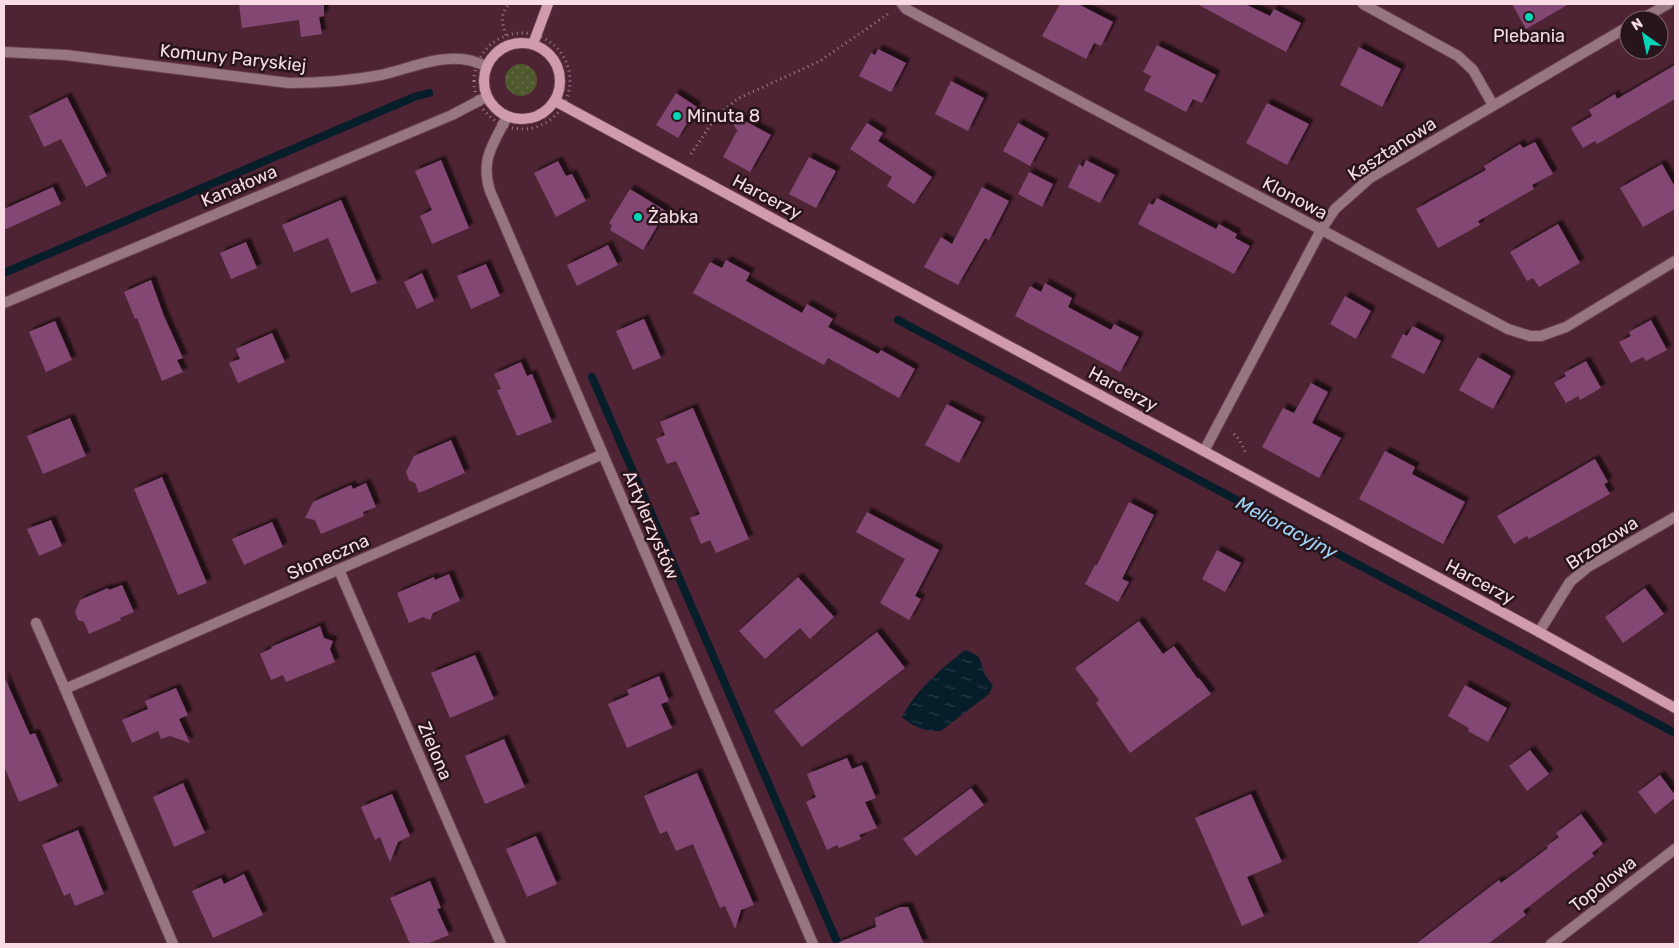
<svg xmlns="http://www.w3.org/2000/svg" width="1679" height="948" viewBox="0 0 1679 948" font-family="Rubik,sans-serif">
<defs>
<pattern id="green-dots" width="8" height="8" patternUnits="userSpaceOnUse" patternTransform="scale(1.25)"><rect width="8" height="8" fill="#50582e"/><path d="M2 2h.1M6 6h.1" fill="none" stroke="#6a6f4c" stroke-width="1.8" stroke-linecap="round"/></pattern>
<pattern id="water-ripples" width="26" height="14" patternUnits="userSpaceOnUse" patternTransform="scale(1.25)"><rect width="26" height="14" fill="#061d2a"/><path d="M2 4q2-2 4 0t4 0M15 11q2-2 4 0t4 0" fill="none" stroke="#2b3d49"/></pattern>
<filter id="shadow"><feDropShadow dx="4.5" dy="-4.5" stdDeviation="1" flood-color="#0009"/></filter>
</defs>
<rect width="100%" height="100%" fill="#4e2333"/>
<path fill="url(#green-dots)" d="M505 80a16 16 0 1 1 32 0a16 16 0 1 1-32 0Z"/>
<path fill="url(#water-ripples)" d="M965,650C983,656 979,659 985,675C987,678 990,682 993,685L989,694L941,731C926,732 913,727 902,717C916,690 941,669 965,650Z"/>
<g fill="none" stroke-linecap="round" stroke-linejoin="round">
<path stroke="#061d2a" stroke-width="8" d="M4,273L414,97L429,93
M898,320L1675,733
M592,377L838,944"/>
</g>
<path fill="#824772" filter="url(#shadow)" d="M239,4H324V16L319,17L322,34L301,37L299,20L242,28Z
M1060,4H1078L1113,22L1101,46L1094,43L1086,59L1042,36Z
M1197,4H1245L1270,16L1274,9L1301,23L1286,52Z
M1512,4H1569L1526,29Z
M1157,45L1216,75L1202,103L1193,99L1186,112L1144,90L1151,76L1143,72Z
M1359,47L1401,69L1382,107L1340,85Z
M878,49L906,63L891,92L859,76L871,53L875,55Z
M1675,65V99L1597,144L1595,141L1583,148L1571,128L1592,116L1589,110L1615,94L1617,99Z
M951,81L984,98L968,131L935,114Z
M676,93L697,107L678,138L656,125Z
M67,97L107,176L86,187L61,139L44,147L29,116Z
M1267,103L1309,124L1287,165L1246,143Z
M723,109L771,135L750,172L723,157L737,131L739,133Z
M867,123L883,133L878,141L932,177L914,204L887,186L892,177L850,149Z
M1018,123L1045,138L1030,166L1003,151Z
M1535,142L1553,174L1532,185L1534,189L1478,221L1480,225L1438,248L1416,209L1486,170L1484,166L1520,144L1523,148Z
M809,157L836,171L816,208L789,194Z
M441,160L469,228L432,244L420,216L432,210L415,171Z
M1086,160L1115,175L1100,203L1068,187L1079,164L1083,167Z
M558,161L566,176L572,174L586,201L556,217L534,173Z
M1662,164L1675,187V209L1643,227L1620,188Z
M1029,172L1053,184L1042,207L1018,194Z
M53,187L61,204L4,230V209Z
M982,187L1009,201L989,240L985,238L958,285L924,267L941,237L952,244Z
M630,189L666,211L643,250L610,230L612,225L609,223Z
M1157,198L1216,229L1219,224L1237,234L1235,238L1250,246L1234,274L1138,224L1149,203L1153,205Z
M341,200L377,283L351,293L328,238L294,252L282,225Z
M1558,224L1580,263L1539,287L1533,278L1527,281L1510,252Z
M246,242L257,268L231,279L220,253Z
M608,245L618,265L577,286L567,265Z
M726,260L750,273L746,281L802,313L807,304L833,319L828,327L878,354L881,350L915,369L899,398L828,358L824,365L693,293L710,262L722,268Z
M486,264L500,296L471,309L457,276Z
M422,273L434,301L417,309L404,282Z
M151,280L164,316L183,358L177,360L183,372L162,381L137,318L135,319L124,292Z
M1045,283L1072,298L1068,307L1111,330L1114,324L1139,337L1120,372L1015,316L1030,286L1041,292Z
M1345,296L1371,311L1356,339L1330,324Z
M644,319L661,358L633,370L616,331Z
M1651,320L1667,350L1646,361L1643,357L1631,363L1619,342L1631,336L1629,332Z
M55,321L72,360L46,372L29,332Z
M1413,326L1441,341L1424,374L1391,357L1403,334L1407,336Z
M272,333L285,362L238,383L229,363L240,359L236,349Z
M1478,357L1511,376L1493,409L1459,390Z
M1586,361L1601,388L1580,400L1578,396L1566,403L1554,383L1566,376L1564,373Z
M521,362L527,376L532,374L552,422L517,436L497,390L501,389L494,374Z
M1311,383L1328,392L1312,423L1341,438L1319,478L1262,447L1283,408L1294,413Z
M947,404L981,422L959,463L925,445Z
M693,408L749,539L716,553L710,540L701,544L690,518L700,514L682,474L676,461L667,464L656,439L665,435L660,422Z
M70,418L86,456L43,474L27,436Z
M451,440L465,473L419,493L415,483L409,480L406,472L414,456Z
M1385,451L1415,467L1412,474L1465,502L1443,544L1359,499Z
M1595,459L1608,482L1604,484L1610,494L1529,539L1527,536L1514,544L1497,516Z
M162,477L207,583L178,595L134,489Z
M366,483L376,507L363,512L364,516L321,534L315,520L305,518L313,502L351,485L353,489Z
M1129,502L1154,515L1122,579L1129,582L1118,602L1085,584L1095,565H1097Z
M867,512L939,550L915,596L921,599L909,620L880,603L905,559L856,532Z
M51,520L62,546L39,556L27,529Z
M272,522L283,547L244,565L232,539Z
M1217,550L1241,563L1225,592L1202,579Z
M449,574L460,601L433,613L430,620L423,617L409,623L397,593L434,577L435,580Z
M798,577L834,617L810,639L800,628L765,659L739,631Z
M122,585L134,612L120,618L121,620L89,634L84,622L78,620L75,612L80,600L108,588L109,590Z
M1645,588L1664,614L1623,643L1605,617Z
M1139,621L1163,654L1174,646L1198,679L1199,678L1211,694L1130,753L1096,703L1099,700L1075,668Z
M320,626L324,638L333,641L330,649L335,662L286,682L283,675L271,680L260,654L272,648L271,647Z
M877,632L905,668L802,747L774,711Z
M475,655L494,699L450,718L431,673Z
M4,676L30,735L35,733L58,786L19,802L4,766Z
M659,676L669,701L661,704L672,728L627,748L608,704L629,695L627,690Z
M1465,685L1507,708L1488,742L1468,731L1469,728L1448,716Z
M176,688L188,715L179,719L190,743L170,736L161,739L158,731L132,743L122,720L148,709L145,701Z
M504,739L525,787L485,804L465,756Z
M1530,750L1549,774L1527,791L1509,766Z
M847,758L852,769L862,765L876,798L865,802L877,828L859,835L861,839L839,848L837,845L827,850L806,802L816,797L807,774Z
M697,773L754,905L741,910L735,929L725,906L720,908L693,844L676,851L667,831L660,834L644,796Z
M1660,775L1675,795V798L1655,814L1638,792Z
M183,783L205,833L174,847L153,797Z
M971,788L984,805L916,856L903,839Z
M392,794L410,836L398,842L390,862L380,837L375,840L361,807Z
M1251,794L1282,862L1247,877L1264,916L1242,926L1195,818Z
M1581,814L1603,844L1592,853L1594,856L1523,911L1526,915L1488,944H1416L1499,880L1501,883L1548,848L1547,846L1559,837L1556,833Z
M78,830L104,894L75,906L70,893L64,896L42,845Z
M536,836L557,884L527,897L506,849Z
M244,874L263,915L213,938L192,891L221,878L224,884Z
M430,881L441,908L437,909L449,935L427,944H410L390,898Z
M900,907H908L924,944H835L876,927L875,918Z"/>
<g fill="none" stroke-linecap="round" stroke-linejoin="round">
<g stroke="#69404f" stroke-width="12">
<path id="street" d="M902,4L906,9L1508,329L1530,336H1541L1566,327L1675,261
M1363,4L1458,56L1473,70L1493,105
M1640,20L1668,4
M4,52L66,55L289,83C320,83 350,81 381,75C409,69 439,54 468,60C474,61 481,64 486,66
M507,117C493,144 480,160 490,191L813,944
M4,303L452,115L486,97
M1204,451L1321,230L1335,209L1370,178L1629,26
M339,570L501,944
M36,623L65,689
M1539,632L1570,582L1588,567L1675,517
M173,944L65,689L603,454
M1551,944L1675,849"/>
</g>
<g stroke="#69404f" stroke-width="12">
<path id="secondary" d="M484 81a38 38 0 1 1 76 0a38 38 0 1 1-76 0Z
M533,44L548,4
M555,101L1539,632L1675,708"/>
</g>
<path stroke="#a07c89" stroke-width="3" stroke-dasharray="1 4" stroke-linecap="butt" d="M474 81a48 48 0 1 1 96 0a48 48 0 1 1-96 0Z
M506,35C502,23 499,13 510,4
M691,154L716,117L737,99L820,61L888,14
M1234,434L1239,439L1246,453"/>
<use href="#street" stroke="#977681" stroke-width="10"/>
<use href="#secondary" stroke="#d09bac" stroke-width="10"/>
</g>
<g fill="#01d5b7" stroke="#28141b" stroke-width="2">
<circle cx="1529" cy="17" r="5"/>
<circle cx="677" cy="116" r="5"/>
<circle cx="638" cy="217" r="5"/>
</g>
<g text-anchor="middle" stroke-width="5" stroke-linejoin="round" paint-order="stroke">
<g font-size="18" fill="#f8dbe4" stroke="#28141b" text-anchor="start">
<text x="1529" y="42" text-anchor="middle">Plebania</text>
<text x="687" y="122">Minuta 8</text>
<text x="648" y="223">Żabka</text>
</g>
<g font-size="18" fill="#f8dbe4" stroke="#28141b">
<text transform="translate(233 58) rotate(6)" y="6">Komuny Paryskiej</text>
<text transform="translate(1392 149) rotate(-33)" y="6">Kasztanowa</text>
<text transform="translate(239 186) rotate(-23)" y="6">Kanałowa</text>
<text transform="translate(767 197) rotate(28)" y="6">Harcerzy</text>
<text transform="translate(1295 198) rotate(28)" y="6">Klonowa</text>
<text transform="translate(1123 389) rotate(28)" y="6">Harcerzy</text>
<text transform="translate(651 525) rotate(67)" y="6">Artylerzystów</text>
<text transform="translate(1602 543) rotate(-33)" y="6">Brzozowa</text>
<text transform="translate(328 557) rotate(-24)" y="6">Słoneczna</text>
<text transform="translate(1480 582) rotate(28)" y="6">Harcerzy</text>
<text transform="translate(435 751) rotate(67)" y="6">Zielona</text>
<text transform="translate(1603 884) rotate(-38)" y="6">Topolowa</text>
</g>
<g font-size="19" font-style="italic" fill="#9ed5fa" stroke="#28141b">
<text transform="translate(1287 527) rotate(28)" y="7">Melioracyjny</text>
</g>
</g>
<rect width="1679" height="948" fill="none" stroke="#f8dbe4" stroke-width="10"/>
<g transform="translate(1644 35) rotate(327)"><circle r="24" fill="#28141b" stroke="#7b646b"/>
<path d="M0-4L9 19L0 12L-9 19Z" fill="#01d5b7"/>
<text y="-8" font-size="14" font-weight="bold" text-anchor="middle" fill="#f8dbe4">N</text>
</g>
</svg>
